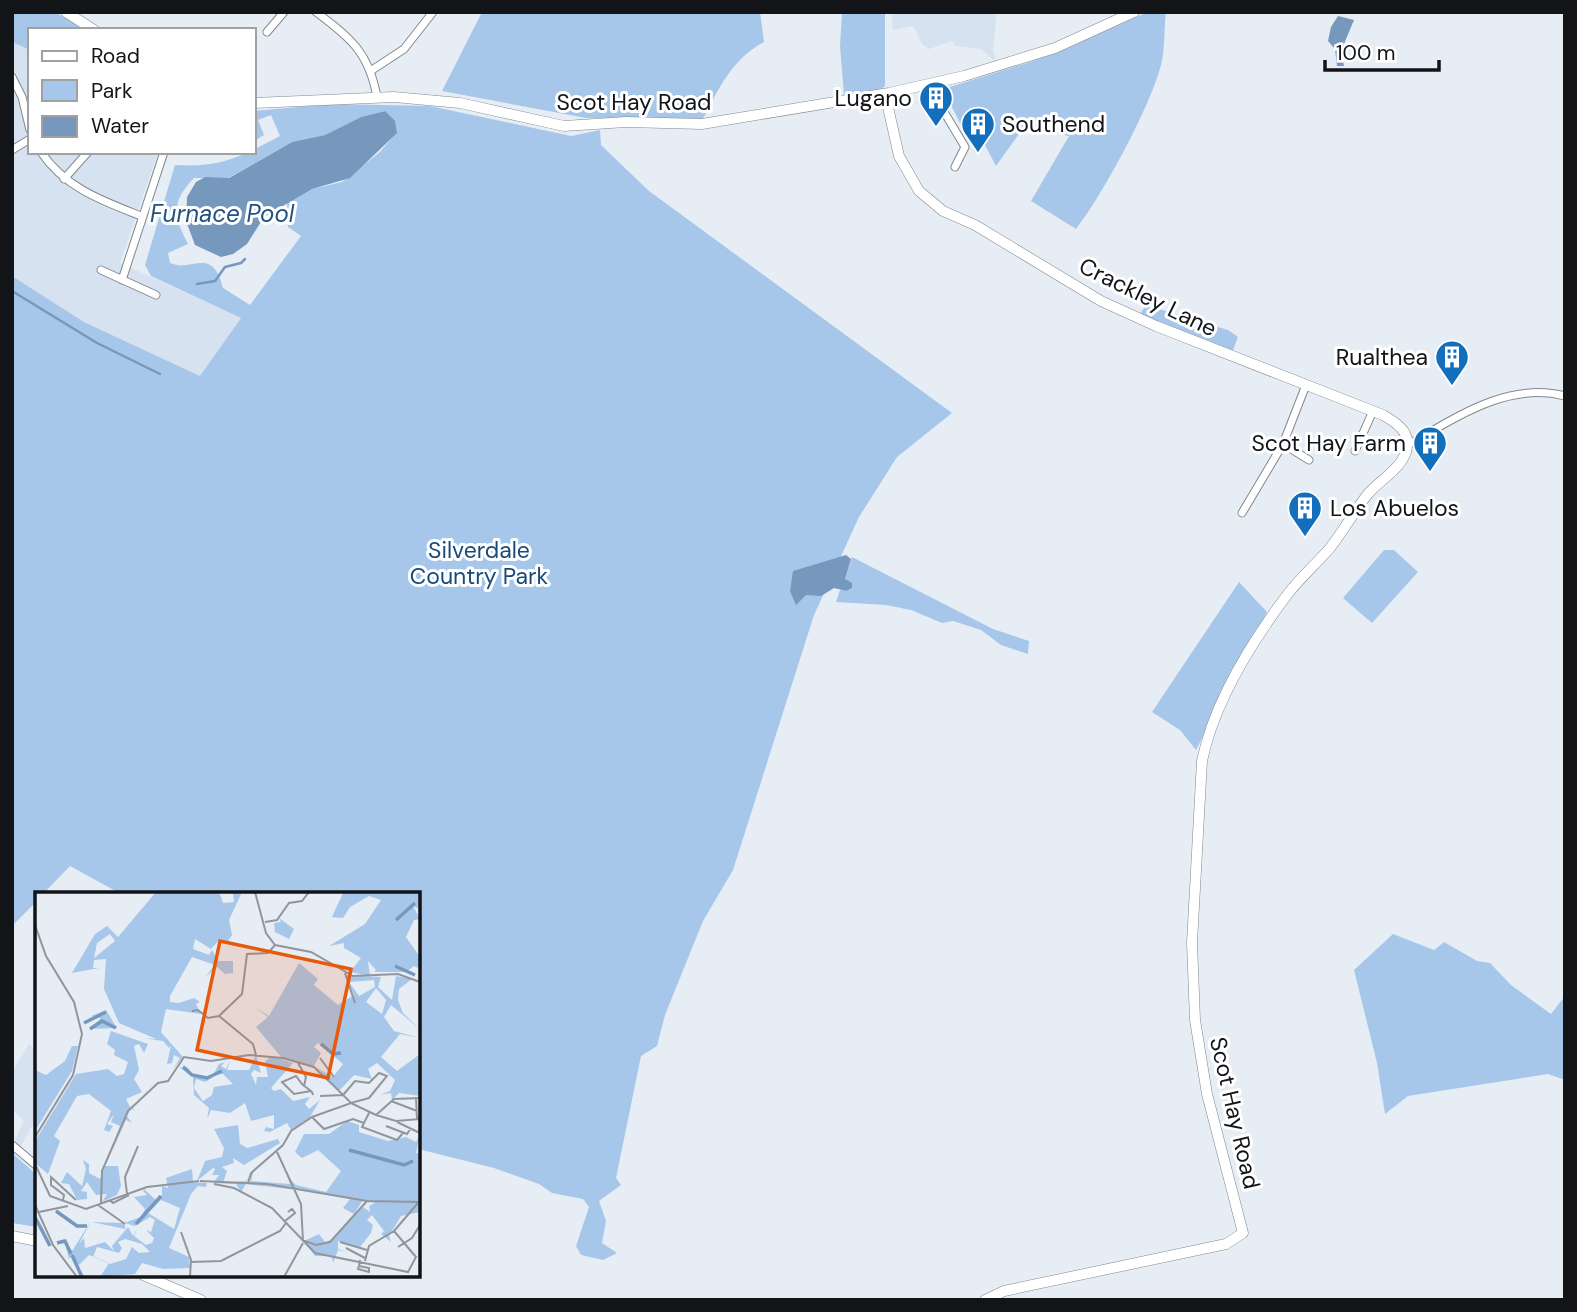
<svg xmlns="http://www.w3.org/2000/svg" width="1577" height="1312" viewBox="0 0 1577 1312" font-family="'DM Sans',sans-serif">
<rect width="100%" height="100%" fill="#e7edf4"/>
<path fill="#d6e2ef" d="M891,12H997L993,48L996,62L981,49L955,46L952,41L929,49L922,44L913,26L893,30Z
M12,42L30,50V152H158L120,263L241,318L200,376L84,322L12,276Z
M29,1044L37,1050V1116L20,1148L14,1141L24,1121L12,1109V1072Z"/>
<path fill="#a7c7ea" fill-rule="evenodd" d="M12,12H55L86,30H30V50L12,42Z
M482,12H760L764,42C732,59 719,88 703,119L586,118L442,91Z
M842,12H885V86L881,89L844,95L840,46Z
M1148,12H1166C1164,28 1165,45 1162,61C1153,102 1103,195 1076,229L1031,201L1069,136L1024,127L996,166L979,134L969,141L943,89L1030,62Z
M330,104L430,106L571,136L600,130L601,145L649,191L952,413L897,457L859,517L814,615L733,870L703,921L665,1015L657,1046L641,1056L616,1178L621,1185L599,1201L606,1221L602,1243L617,1253L603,1260L581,1255L576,1246L589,1207L583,1199L552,1193L539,1184L494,1168L418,1149V894H121L70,866L43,894H37V901L12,926V276L84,322L200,376L241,318L151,276L145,265L175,165C221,168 242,156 280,136L271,115L258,120L264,135L254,141V111ZM385,111L396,133L380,152L342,182L312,189L287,201L288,227L301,236L250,305L223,288C212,245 193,273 170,263L168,253L188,244C173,215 171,202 194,178H228L292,142L325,135L361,117Z
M1146,305L1228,330L1238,337L1232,353L1140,314Z
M1384,550H1394L1418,572L1372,623L1343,598Z
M852,557L993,629L1029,641L1028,654L1001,645L981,630L953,621L942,623L911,610L886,605L836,602L840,590L846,591L845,579Z
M1239,582L1267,612L1196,750L1180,730L1152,712Z
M1393,934L1434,950L1444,942L1477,961L1490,963L1511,985L1551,1014L1565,996V1080L1548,1074L1408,1096L1385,1114L1377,1063L1354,970Z
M12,1153L37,1175V1227L12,1223Z"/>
<path fill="#7698bc" d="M1338,16L1354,20L1341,51L1344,66H1337L1335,49L1328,41L1331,27Z
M385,111L395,121L397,133L350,178L312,189L264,217L247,244L233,254L221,257L195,245L186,221L187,197L196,182L205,177L229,178L292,142L325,135L361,117Z
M846,555L851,559L845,579L852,583V588L846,591L834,588L821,596L806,595L796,605L790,591L793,571Z"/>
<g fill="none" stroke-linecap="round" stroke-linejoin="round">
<path stroke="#7698bc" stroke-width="2.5" d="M197,284L215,281L225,267L241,263L245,259
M12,291L97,343L160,374"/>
<g stroke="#82888e" stroke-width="9">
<path id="street" d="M316,12C351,38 369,53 377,97
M267,32L284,12
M372,70L404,49L433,12
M12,77L22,97L30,130
M928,85L965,147L955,167
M12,150L30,139
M41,152C65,188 103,201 141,216
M64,179L88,152
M101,270L156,295
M122,280L164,152
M1283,444L1309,460
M1408,445C1455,418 1508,381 1565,396
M1355,451L1373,411
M1242,513L1283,444L1306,385
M12,1145L37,1166"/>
</g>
<g stroke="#82888e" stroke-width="11">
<path id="secondary" d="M66,12L94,30
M885,94L899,156L919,191L943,211L975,225L1101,301L1156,326L1383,415C1395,422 1410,431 1407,447C1405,467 1379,480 1367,495C1354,512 1343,531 1330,548C1316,564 1300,578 1287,595C1251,643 1214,702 1202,761L1192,943L1195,1020L1207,1094L1243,1233L1226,1244L1004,1291L985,1300
M254,103L394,97L460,103L564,126L626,122L702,124L889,93L964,76L1055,48L1134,12
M12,1236L37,1241
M143,1275L201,1300"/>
</g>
<use href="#street" stroke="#fff" stroke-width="7"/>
<use href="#secondary" stroke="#fff" stroke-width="10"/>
</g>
<defs>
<g id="building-pin" transform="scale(1.75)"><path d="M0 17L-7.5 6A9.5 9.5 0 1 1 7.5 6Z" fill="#136fbc" stroke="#fff"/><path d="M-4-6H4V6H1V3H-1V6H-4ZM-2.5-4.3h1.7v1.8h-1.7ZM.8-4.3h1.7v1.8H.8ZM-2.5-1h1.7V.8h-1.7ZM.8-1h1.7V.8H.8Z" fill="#fff"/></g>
</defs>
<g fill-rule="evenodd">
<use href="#building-pin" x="936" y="98"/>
<use href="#building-pin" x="978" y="124"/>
<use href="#building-pin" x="1452" y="357"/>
<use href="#building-pin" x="1430" y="443"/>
<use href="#building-pin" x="1305" y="508"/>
</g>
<g text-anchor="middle" stroke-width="6" stroke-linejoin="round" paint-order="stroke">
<g font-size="23" fill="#121417" stroke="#fff" text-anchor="end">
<text x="912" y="106">Lugano</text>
<text x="1002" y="132" text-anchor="start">Southend</text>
<text x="1428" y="365">Rualthea</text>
<text x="1406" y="451">Scot Hay Farm</text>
<text x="1330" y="516" text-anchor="start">Los Abuelos</text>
</g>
<g font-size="23" fill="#121417" stroke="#fff">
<text x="634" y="110">Scot Hay Road</text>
<text transform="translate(1148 297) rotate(26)" y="8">Crackley Lane</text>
<text transform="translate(1235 1113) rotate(77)" y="8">Scot Hay Road</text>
</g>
<g font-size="23" fill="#194b7a" stroke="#fff">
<text x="479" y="558">Silverdale<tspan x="479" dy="26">Country Park</tspan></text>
</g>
<g font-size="24" font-style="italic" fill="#205181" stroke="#fff">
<text x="222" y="222">Furnace Pool</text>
</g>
</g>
<g transform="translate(35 892)">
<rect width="385" height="385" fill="#e7edf4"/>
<path d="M121,0H178L185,2L188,11L199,10L198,0L206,2L194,28L197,43L193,49L185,47L176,57L160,47L158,57L174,63L177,58L183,69H198V81L190,82L182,75L170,85L180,73L157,65L135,104V110L144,111L159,106L165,110L161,112L166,122L131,117L126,140L148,165L138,177L145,166L139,163L137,171L132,172L136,153L134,156L128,149L108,146L121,147L84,131L69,97L71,67L59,68L58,76H64L37,81L60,42L72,34L83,45ZM75,42L80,49L59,66L62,51ZM385,0V17L378,14L385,27L379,28L371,45L385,65V77L379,74L371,80H339L341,78L333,69L335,84L315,80L326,66L309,56V51L294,54L330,32L346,8L334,4L315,15L308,26L297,25L308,1ZM244,26L259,37L254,47L240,40L239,31L246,30ZM264,71L283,87L279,93L303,113L319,103L310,83L346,85L343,95L357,108L361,84L377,87L364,97L363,108L368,121L385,137L356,113L349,125L359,139L385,146L365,142L346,165L362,179L385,162V204L364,201L357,208L356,201L345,203L355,199L360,188L342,171L333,177L337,187L319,183L304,199L282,176L298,185L308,172L283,151L279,155L286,161L279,174L246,165L221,135L233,125L219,115L234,124ZM339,88L340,95L324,104L314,90ZM341,96L351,108L347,122L331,110ZM71,118L82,136L55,137L66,126L56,124ZM76,139L113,152L109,161L104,152L99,154L104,178L99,187L107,200L91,207L95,215L106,209L97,215L100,219L96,216L92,224L97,231L91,228L70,274H83L86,294L82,303L67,310L72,302L61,303L52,290L46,299L52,300V307L42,308L34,292L26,291L32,280L47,294L51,277L48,268L54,272V281L65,287L85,234L76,230L79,222L72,232L78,234L74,240L69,238L76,219L54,202L42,204L19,244L25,249L13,282L0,271V249L41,182L73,177L82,184L89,182L93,170L79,163L80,158L72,152ZM37,154H43L37,179L0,239V178L11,183L30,169ZM221,163L226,181L219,178L216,182L221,193L222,185H233L230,169L237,164L258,171L236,196L239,199L246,197L258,209L275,205L270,212L274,217L285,208L275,225L256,238L252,231L235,240L229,239L231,235L239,237V223L216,229L210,211L195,221L176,218L172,227L174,216L159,203L158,185L143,174L154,179L146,171L154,177L157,183L177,186L170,190L161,187L159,196L168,209L177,203L179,195L198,192L188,182L178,183L184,172L190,170L186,174L191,177L196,166L192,178H214ZM312,229L324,233V240L353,249L371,245L381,250L385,243L381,261L385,262V320L366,324L354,344L356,350L346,342L349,339L337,323L332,328L338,333L336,341L329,350L325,355L303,349V357L312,360L303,358L298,371L297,364H280L269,349L284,342L290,350L298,347L328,315L335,320L334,314L340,311L328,308L319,322L308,316L315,307L282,300L211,292L206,300L201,292L178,291L184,283H177L180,277L178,276L162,289L170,269L187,265L189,256L179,237L203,233L205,252L212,256L243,247L245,251L209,273L198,266L199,271L187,275L192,279L188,291L211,289L213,285L212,289L209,291H216L214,285L216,282L219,278L216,289L255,292L252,284L261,293L291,300L306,279L283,258L267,266L260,260L269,242H294ZM157,277L158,290L172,291L171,295L163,294L156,302L134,356L154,365L155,376L128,377L107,371L100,382L65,385L74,371L54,363L44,373L37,364L34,367L30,350H21L29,347L37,359L56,329L44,352L49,346L50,356L70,350L79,359L77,354L93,335L98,344L102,337L99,344L111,353L117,351L119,346L111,338L116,340L120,328L115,325L100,334L90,331V337L57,330L89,331L106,325L110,317L99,305L112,303L108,299L109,297L121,308L127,303V294L133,296L131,286ZM126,308L145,316L139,337L113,321ZM90,347L107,352L115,360L104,361L97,355L91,367L75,372L58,365L62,355L84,361L87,356L83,350Z" fill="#a7c7ea" fill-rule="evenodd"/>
<path fill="none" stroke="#7698bc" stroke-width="3.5" d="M361,28L380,11M360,74L380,83M49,131L71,120M55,137L67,129L81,136M286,152L298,162L306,161M148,175L157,183L172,186L187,179M314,258L369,273L378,269M21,319L42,334H52M0,325L15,354M101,332L126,304M22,351L30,349L36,362M37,363L47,385"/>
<path fill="none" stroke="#92969c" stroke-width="2" d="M220,0L231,41L240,53L276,60L318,84L363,82L385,90M230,30L242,28L254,11L267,9L274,0M0,33L11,64L39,110L47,142L38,183L0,245M310,81L320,111M157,119L163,118L173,126L184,124M221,163L218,152L184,124L207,102L212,62L233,61L240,53M285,166L299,185M263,171L271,185L269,194M276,199L259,202L247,190L261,184L267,192L272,196L276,199L277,200L278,203M285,204L308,203M381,206L382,227M356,209L382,219M334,221L327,235L362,248L368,241M341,223L361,229L385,227M277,225L289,237L318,227L329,231M362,230L385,241M351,234L372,242L376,236M242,260L266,312L268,349M0,272L15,304L51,317L112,295L164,289M165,289L232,292L332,309L385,310M213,291L216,281L248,253L256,239L277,225L316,211L341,223L359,207L385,206M179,292L199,296L237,316L280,361L373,380L381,365L359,339M92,302L90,285L103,254M28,308L29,303L16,293V285L41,308M75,308L78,311L94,303M66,311L67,279L93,219L123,191L133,189L149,165L176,169L214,163L248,166L279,175L284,180L298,193L316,211L334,206L352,184L344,181L334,191L320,189L308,203M0,313L18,353L42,385M63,313L90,332M4,320L33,314M250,329L260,321L257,317L253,320M359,339L383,311M146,340L156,368L155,385M267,348L281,353L295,350L332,309M305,350L332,358M363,355L377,346L385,333M311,356L330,366M330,369L334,354L359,339M156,370L186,369L245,339L251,331M324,374L334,376V380L323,377L324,374L325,368M249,385L268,351"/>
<path fill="#e8590c" fill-opacity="0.15" stroke="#e8590c" stroke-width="3.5" d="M185,49L316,77L293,186L162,158Z"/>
<rect width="385" height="385" fill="none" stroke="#121417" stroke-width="3.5"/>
</g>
<rect width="1577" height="1312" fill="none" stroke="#121417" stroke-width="28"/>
<rect x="28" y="28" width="228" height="126" fill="#ffffff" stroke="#a0a1a2" stroke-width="2"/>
<rect x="42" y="51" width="35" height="10" fill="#ffffff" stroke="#a0a1a2" stroke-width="2"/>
<text x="91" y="63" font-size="21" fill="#121417">Road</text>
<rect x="42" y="80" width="35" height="21" fill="#a7c7ea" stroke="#a0a1a2" stroke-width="2"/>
<text x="91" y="98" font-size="21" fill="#121417">Park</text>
<rect x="42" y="116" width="35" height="21" fill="#7698bc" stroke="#a0a1a2" stroke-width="2"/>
<text x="91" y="133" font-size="21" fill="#121417">Water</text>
<path d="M1325 60v10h114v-10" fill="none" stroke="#121417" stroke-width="3.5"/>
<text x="1336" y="60" font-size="21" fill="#121417" stroke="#ffffff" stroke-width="5" paint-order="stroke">100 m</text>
</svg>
